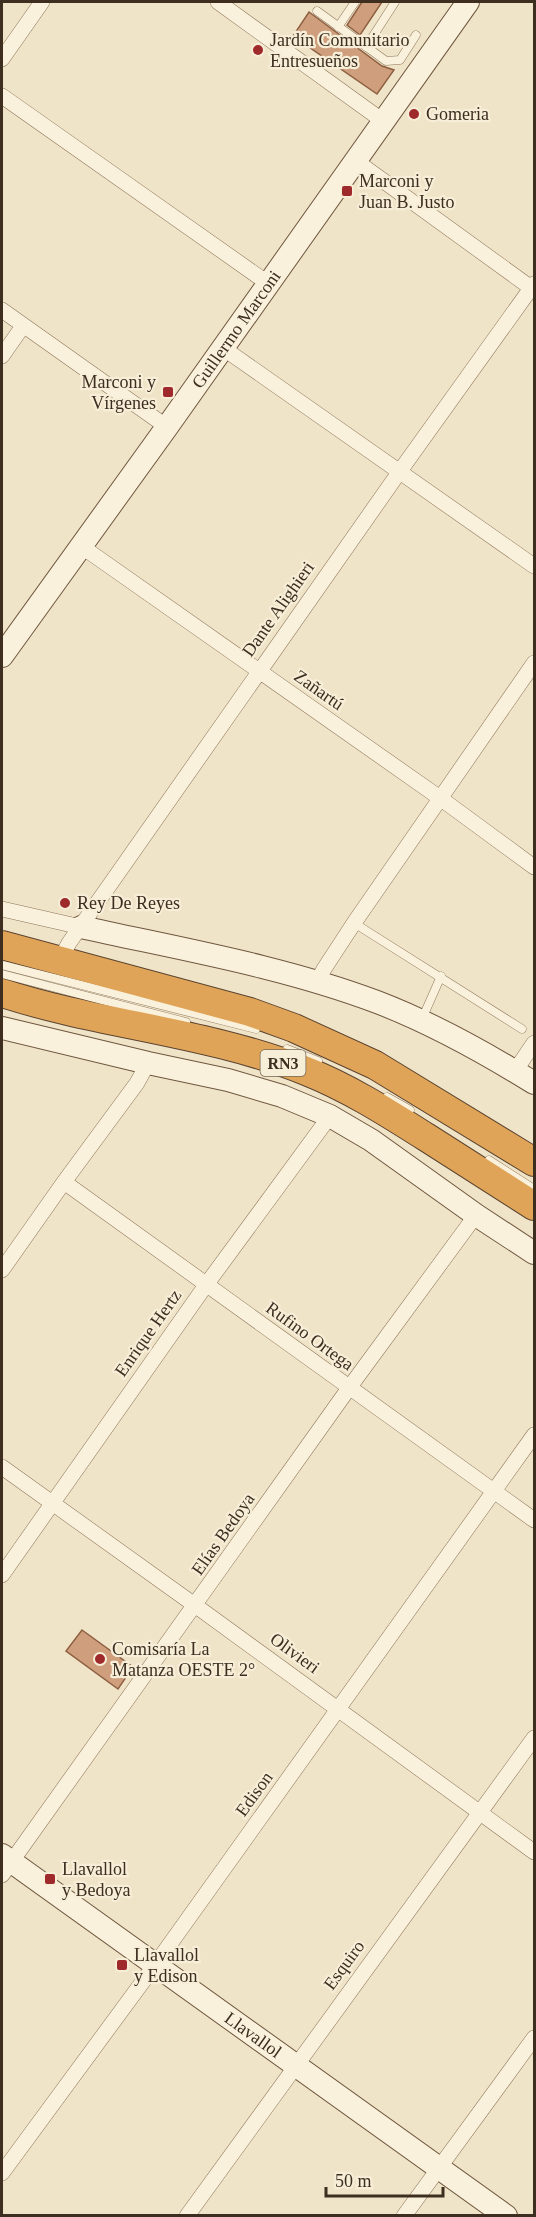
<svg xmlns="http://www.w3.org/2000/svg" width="536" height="2217" viewBox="0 0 536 2217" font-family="Georgia,serif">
<rect width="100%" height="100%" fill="#f0e4c8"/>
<path fill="#cf9f7d" stroke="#8d5f41" stroke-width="1.5" d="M362,2H382L360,35L347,25Z
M309,12L382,66L394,70L377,94L293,36Z
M82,1630L133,1667L118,1689L66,1651Z"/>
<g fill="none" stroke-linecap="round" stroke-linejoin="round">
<g stroke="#8d765c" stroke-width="9">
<path id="lane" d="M317,11L386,61L400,60L416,35
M338,27L355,2
M366,47L395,2
M354,923L522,1029
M2,965L256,1029
M2,974L186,1022
M422,1019L441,976
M287,1049L318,1061
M387,1097L410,1110
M489,1160L534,1189"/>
</g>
<g stroke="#8d765c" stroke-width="16">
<path id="street" d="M218,2L383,121
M2,59L42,2
M2,96L269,284
M356,161L534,290
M2,310L167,427
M223,348L534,566
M2,356L23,326
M81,546L440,798L534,867
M2,909L81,927
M60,960L69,943L400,471L534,284
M317,982L324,969L354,923L534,663
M515,1071L534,1043
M64,1182L534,1520
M2,1270L64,1182L137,1083L148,1063
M2,1467L196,1606L534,1852
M2,1575L206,1285L330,1116
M2,1875L349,1388L476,1215
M2,2173L155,1965L534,1435
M187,2216L534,1738
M404,2216L534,2038"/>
</g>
<g stroke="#6f573f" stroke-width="24">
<g id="secondary">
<path id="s1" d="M2,656L167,427L468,2"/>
<path d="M81,927C180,949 281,966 377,1002C432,1023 484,1052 534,1083"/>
<path d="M2,1028L148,1063L228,1080L282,1096L330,1116L371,1140L476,1215L534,1253"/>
<path id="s2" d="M2,1855L506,2216"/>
</g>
</g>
<g stroke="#5b4430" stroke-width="30">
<path id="highway" d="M2,945L250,1012L294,1028L375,1065L534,1162
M2,993C101,1025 209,1032 306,1071C349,1088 388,1113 426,1137C462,1160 498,1183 534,1206"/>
</g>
<use href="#lane" stroke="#faf1dc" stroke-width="8"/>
<use href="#street" stroke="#faf1dc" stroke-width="15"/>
<use href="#secondary" stroke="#faf1dc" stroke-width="22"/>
<use href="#highway" stroke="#e0a458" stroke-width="28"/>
</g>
<g fill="#9e2a2b" stroke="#f7eed8" stroke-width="2">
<circle cx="258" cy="50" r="6"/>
<circle cx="414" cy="114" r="6"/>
<rect x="341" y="185" width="12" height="12" rx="3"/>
<rect x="162" y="386" width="12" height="12" rx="3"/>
<circle cx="65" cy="903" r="6"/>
<circle cx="100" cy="1659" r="6"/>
<rect x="44" y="1873" width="12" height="12" rx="3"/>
<rect x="116" y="1959" width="12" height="12" rx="3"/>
</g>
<g text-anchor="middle" stroke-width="4.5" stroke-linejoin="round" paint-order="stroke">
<rect fill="#f7eed8" stroke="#756857" stroke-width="1.5" x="260.5" y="1050" width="45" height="26" rx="4.5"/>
<g font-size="16" font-weight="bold" fill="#3d2e20">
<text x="283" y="1069">RN3</text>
</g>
<g font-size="18" fill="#3d2e20" stroke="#f7eed8" text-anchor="start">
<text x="270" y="46">Jardín Comunitario<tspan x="270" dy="21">Entresueños</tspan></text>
<text x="426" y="120">Gomeria</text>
<text x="359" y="187">Marconi y<tspan x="359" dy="21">Juan B. Justo</tspan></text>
<text x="156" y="388" text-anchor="end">Marconi y<tspan x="156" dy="21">Vírgenes</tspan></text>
<text x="77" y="909">Rey De Reyes</text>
<text x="112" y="1655">Comisaría La<tspan x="112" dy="21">Matanza OESTE 2°</tspan></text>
<text x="62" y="1875">Llavallol<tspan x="62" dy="21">y Bedoya</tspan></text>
<text x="134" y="1961">Llavallol<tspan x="134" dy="21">y Edison</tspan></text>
</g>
<g font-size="18" fill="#3d2e20" stroke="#f7eed8">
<text dy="6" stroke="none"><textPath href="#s1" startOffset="402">Guillermo Marconi</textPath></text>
<text transform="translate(278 609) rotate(-55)" y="6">Dante Alighieri</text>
<text transform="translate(319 690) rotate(35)" y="6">Zañartú</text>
<text transform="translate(148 1333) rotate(-55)" y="6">Enrique Hertz</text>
<text transform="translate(310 1336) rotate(36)" y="6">Rufino Ortega</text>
<text transform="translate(223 1534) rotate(-55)" y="6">Elías Bedoya</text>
<text transform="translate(295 1653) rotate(36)" y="6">Olivieri</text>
<text transform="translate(254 1794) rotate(-54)" y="6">Edison</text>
<text transform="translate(344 1965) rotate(-54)" y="6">Esquiro</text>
<text dy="6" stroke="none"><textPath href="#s2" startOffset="309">Llavallol</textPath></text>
</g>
</g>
<rect width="536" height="2217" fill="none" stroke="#3d2e20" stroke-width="6"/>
<path d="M326 2187v9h117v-9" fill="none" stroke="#3d2e20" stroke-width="3"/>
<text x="335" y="2187" font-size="18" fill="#3d2e20" stroke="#f7eed8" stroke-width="4.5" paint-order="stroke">50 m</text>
</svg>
